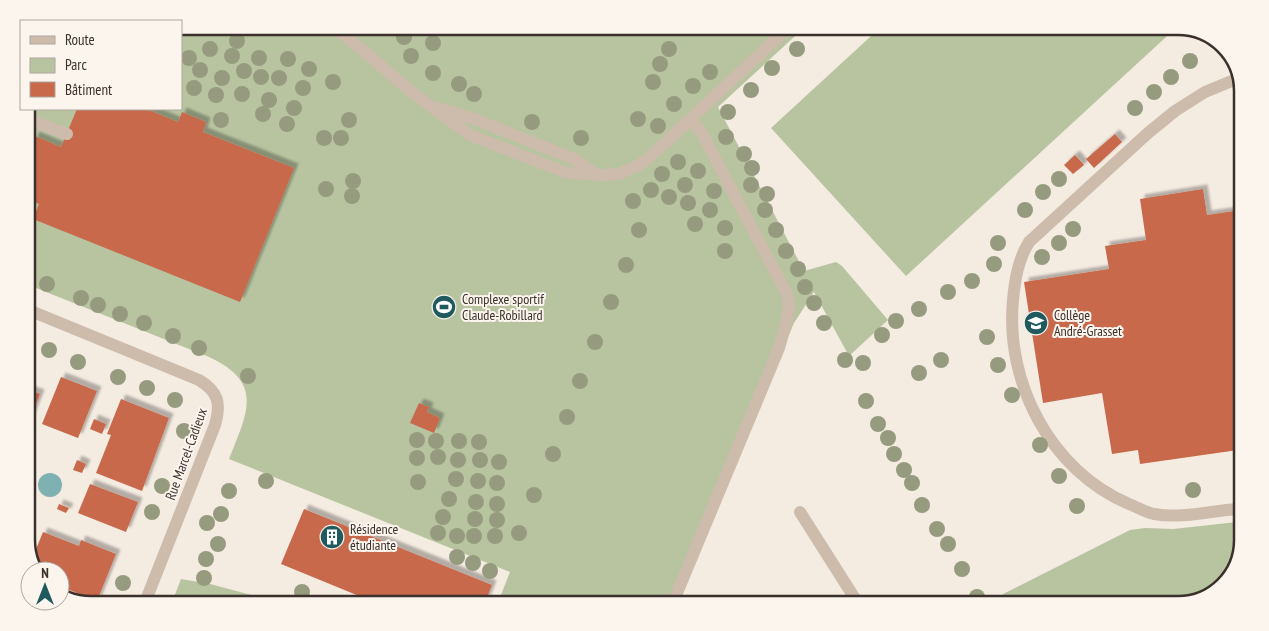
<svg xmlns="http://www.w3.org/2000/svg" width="1269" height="631" viewBox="0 0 1269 631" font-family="'PT Sans Narrow',sans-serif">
<defs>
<filter id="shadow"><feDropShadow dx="4.5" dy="-4.5" stdDeviation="1" flood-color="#0004"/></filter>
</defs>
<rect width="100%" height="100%" fill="#f4ebe1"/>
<path fill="#b8c4a0" d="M181,26H806L718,107L804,271L836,262L842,266L888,320L849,356L814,292L794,323L674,605H497L510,572L229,459C247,413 265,383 209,357L26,284V109H181Z
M882,26H1178L906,276L771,128Z
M1237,522L1236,568L1214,594L1178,605H989L1005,593L1130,530L1145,528L1173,529Z
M181,579L210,584L289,605H171Z"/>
<path fill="#7fb0b2" d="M38 485a12 12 0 1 1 24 0a12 12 0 1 1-24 0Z"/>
<path fill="#c8694b" filter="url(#shadow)" d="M77,109H146L178,122L182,112L206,122L203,132L294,168L240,302L33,219L39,204L26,199V157L35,136L61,147Z
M1115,134L1122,142L1094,168L1086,159Z
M1075,155L1084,165L1073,174L1064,165Z
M1203,189L1207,215L1241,210L1238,450L1140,464L1138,450L1112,454L1102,393L1043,403L1024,282L1109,269L1105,246L1146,240L1140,199Z
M61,377L97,391L78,438L42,424Z
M26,389L40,394L27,427H26Z
M121,399L169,418L142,491L96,473L111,435L107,434Z
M419,403L429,407L427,412L440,418L434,433L410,423Z
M94,419L106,424L102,434L90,429Z
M77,460L86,464L82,473L73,470Z
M90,484L138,502L126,532L78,513Z
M59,504L69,508L66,513L57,509Z
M304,509L492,585L484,605H381L281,564Z
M43,532L79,546L81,540L116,554L97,601L62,587L60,592V571H36L32,559Z"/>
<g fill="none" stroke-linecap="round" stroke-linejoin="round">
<path stroke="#cdbbac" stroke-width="12" d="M328,26L346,36L414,94L470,135L567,173L603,175L619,174L639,165L651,156L790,26
M438,108L477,120L574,159L597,175
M26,119L67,134
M1237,509C1210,511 1181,519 1154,514C1145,512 1137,507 1129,504C1051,471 1005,383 1013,300C1015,279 1018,260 1029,242L1148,133L1175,111L1205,92L1239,78
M800,512L859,605
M672,605L779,348L787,320L789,305L787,294L701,132L691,119"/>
<path stroke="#cdbbac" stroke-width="12" d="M26,309L199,380C219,392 221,404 215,425L144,605"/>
</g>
<g fill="#969b7f">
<circle cx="404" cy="37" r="8"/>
<circle cx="237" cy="41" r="8"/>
<circle cx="433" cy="43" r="8"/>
<circle cx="210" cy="49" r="8"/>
<circle cx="669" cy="49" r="8"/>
<circle cx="797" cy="49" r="8"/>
<circle cx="232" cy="56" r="8"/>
<circle cx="411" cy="56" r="8"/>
<circle cx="189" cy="58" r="8"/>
<circle cx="259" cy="58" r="8"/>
<circle cx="288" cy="59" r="8"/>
<circle cx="1190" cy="61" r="8"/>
<circle cx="660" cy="64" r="8"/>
<circle cx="772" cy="68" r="8"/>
<circle cx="309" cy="69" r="8"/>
<circle cx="200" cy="70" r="8"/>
<circle cx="244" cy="71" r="8"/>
<circle cx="710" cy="72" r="8"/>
<circle cx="433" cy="73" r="8"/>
<circle cx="261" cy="77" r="8"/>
<circle cx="1171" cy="77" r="8"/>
<circle cx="222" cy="78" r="8"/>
<circle cx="279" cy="78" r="8"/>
<circle cx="333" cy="82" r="8"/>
<circle cx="653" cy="82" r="8"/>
<circle cx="459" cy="84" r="8"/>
<circle cx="693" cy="86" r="8"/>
<circle cx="194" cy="88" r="8"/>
<circle cx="303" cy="88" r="8"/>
<circle cx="751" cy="90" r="8"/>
<circle cx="1154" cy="92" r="8"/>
<circle cx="242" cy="94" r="8"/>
<circle cx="474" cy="94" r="8"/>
<circle cx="216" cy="95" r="8"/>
<circle cx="269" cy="100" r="8"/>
<circle cx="674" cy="104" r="8"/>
<circle cx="294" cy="108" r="8"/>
<circle cx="1135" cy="108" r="8"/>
<circle cx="728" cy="112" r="8"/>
<circle cx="263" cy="114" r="8"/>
<circle cx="638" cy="119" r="8"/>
<circle cx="221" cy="120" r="8"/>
<circle cx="349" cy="120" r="8"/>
<circle cx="532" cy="122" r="8"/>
<circle cx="287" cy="124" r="8"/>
<circle cx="658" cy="126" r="8"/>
<circle cx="726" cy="137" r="8"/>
<circle cx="324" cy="138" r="8"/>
<circle cx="341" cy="138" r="8"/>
<circle cx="581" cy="138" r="8"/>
<circle cx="744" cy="154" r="8"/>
<circle cx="678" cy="162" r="8"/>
<circle cx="752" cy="168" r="8"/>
<circle cx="698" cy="171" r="8"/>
<circle cx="662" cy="174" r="8"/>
<circle cx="1059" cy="179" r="8"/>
<circle cx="353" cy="181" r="8"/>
<circle cx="685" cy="185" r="8"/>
<circle cx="751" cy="185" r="8"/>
<circle cx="326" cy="189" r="8"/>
<circle cx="651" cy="190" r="8"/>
<circle cx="714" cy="191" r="8"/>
<circle cx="1043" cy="192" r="8"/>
<circle cx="767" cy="194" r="8"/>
<circle cx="352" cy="196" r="8"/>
<circle cx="669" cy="197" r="8"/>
<circle cx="633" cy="201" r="8"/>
<circle cx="688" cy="203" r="8"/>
<circle cx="710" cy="210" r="8"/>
<circle cx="765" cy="210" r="8"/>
<circle cx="1025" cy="210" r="8"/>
<circle cx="695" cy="224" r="8"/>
<circle cx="725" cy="228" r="8"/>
<circle cx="1073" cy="229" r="8"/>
<circle cx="639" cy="230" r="8"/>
<circle cx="776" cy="230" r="8"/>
<circle cx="998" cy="243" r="8"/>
<circle cx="1059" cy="243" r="8"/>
<circle cx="725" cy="251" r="8"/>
<circle cx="786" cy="251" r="8"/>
<circle cx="1042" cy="257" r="8"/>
<circle cx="994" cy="264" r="8"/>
<circle cx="626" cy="265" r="8"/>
<circle cx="798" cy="269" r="8"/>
<circle cx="972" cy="281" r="8"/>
<circle cx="47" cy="284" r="8"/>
<circle cx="805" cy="287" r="8"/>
<circle cx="948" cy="292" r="8"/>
<circle cx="81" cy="298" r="8"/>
<circle cx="611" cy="302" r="8"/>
<circle cx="814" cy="303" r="8"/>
<circle cx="98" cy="305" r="8"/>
<circle cx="919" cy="309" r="8"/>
<circle cx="120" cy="314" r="8"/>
<circle cx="896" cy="321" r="8"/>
<circle cx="144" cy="323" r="8"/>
<circle cx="824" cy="323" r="8"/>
<circle cx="882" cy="335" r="8"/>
<circle cx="173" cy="336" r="8"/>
<circle cx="987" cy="337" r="8"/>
<circle cx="595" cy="342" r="8"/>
<circle cx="199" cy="348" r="8"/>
<circle cx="49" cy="350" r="8"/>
<circle cx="845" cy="360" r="8"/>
<circle cx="941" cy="360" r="8"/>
<circle cx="78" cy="362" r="8"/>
<circle cx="863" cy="363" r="8"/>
<circle cx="998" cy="365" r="8"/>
<circle cx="919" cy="373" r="8"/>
<circle cx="248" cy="376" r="8"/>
<circle cx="118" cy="377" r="8"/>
<circle cx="580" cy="381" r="8"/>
<circle cx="147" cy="388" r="8"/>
<circle cx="1012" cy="395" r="8"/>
<circle cx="175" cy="400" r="8"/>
<circle cx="866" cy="401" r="8"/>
<circle cx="567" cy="417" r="8"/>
<circle cx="878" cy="424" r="8"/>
<circle cx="184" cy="431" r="8"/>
<circle cx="888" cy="438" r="8"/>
<circle cx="417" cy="440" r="8"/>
<circle cx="436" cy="441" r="8"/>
<circle cx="459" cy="441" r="8"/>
<circle cx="479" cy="442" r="8"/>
<circle cx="1040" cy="445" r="8"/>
<circle cx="553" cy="454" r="8"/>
<circle cx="894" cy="454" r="8"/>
<circle cx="438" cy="457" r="8"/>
<circle cx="417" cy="458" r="8"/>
<circle cx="458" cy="460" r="8"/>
<circle cx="480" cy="460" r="8"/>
<circle cx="499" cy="462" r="8"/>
<circle cx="904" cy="470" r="8"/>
<circle cx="1059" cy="476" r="8"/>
<circle cx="456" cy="479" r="8"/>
<circle cx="266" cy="481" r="8"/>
<circle cx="478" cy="481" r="8"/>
<circle cx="418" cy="482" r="8"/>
<circle cx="497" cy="483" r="8"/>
<circle cx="912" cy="483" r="8"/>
<circle cx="162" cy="486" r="8"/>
<circle cx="1193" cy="490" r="8"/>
<circle cx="229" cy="491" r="8"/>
<circle cx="534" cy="495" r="8"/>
<circle cx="449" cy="499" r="8"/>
<circle cx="476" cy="502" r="8"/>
<circle cx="497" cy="504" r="8"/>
<circle cx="922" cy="505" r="8"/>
<circle cx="1077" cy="506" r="8"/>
<circle cx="152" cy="512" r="8"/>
<circle cx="221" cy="514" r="8"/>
<circle cx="443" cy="517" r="8"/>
<circle cx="475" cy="519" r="8"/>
<circle cx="497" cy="520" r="8"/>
<circle cx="207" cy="523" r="8"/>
<circle cx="937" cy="529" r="8"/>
<circle cx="438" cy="533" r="8"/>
<circle cx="519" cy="533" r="8"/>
<circle cx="457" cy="536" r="8"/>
<circle cx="474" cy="536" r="8"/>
<circle cx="495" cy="536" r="8"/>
<circle cx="218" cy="544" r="8"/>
<circle cx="948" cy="544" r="8"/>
<circle cx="457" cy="557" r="8"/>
<circle cx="206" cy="559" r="8"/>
<circle cx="473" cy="563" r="8"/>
<circle cx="962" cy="569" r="8"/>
<circle cx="490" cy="571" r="8"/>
<circle cx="204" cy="578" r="8"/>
<circle cx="123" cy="583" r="8"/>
<circle cx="302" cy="592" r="8"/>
<circle cx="977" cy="597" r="8"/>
</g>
<defs>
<g id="stadium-disc" transform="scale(1.25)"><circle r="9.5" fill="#1f5a5e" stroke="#fbf5ee"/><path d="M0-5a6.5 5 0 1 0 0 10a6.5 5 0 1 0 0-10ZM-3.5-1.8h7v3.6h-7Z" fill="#fff"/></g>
<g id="university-disc" transform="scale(1.25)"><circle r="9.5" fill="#1f5a5e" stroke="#fbf5ee"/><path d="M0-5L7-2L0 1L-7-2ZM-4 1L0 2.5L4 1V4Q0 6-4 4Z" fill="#fff"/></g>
<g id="building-disc" transform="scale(1.25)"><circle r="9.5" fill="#1f5a5e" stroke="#fbf5ee"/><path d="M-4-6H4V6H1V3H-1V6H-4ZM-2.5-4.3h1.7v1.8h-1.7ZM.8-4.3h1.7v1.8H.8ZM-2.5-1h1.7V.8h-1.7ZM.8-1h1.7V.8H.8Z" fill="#fff"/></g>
</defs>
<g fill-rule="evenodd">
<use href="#stadium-disc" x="444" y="307"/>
<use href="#university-disc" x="1036" y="323"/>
<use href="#building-disc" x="332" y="537"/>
</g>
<g text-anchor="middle" stroke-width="4" stroke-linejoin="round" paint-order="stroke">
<g font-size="14" fill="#3b302b" stroke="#fbf5ee" text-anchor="start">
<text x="462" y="304">Complexe sportif<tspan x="462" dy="16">Claude-Robillard</tspan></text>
<text x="1054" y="320">Collège<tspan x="1054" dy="16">André-Grasset</tspan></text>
<text x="350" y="534">Résidence<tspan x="350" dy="16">étudiante</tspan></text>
</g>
<g font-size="14" fill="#3b302b" stroke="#fbf5ee">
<text transform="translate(186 454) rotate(-70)" y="5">Rue Marcel-Cadieux</text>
</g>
</g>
<path d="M0 0H1269V631H0ZM91 35H1178A56 56 0 0 1 1234 91V540A56 56 0 0 1 1178 596H91A56 56 0 0 1 35 540V91A56 56 0 0 1 91 35Z" fill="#fbf5ee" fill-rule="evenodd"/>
<path fill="none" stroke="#3b302b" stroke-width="2.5" d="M91 35H1178A56 56 0 0 1 1234 91V540A56 56 0 0 1 1178 596H91A56 56 0 0 1 35 540V91A56 56 0 0 1 91 35Z"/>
<rect x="20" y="20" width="162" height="90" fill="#fbf5ee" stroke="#aea6a0"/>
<rect x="30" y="36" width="25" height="8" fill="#cdbbac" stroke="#aea6a0"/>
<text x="65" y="45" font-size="15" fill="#3b302b">Route</text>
<rect x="30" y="58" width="25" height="15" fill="#b8c4a0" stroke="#aea6a0"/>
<text x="65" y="70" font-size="15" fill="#3b302b">Parc</text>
<rect x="30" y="82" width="25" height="15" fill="#c8694b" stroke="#aea6a0"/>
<text x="65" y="95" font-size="15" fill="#3b302b">Bâtiment</text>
<g transform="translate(45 586)"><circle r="24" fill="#fbf5ee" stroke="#aea6a0"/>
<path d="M0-4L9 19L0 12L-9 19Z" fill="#1f5a5e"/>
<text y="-8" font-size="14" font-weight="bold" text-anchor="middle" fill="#3b302b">N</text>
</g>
</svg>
